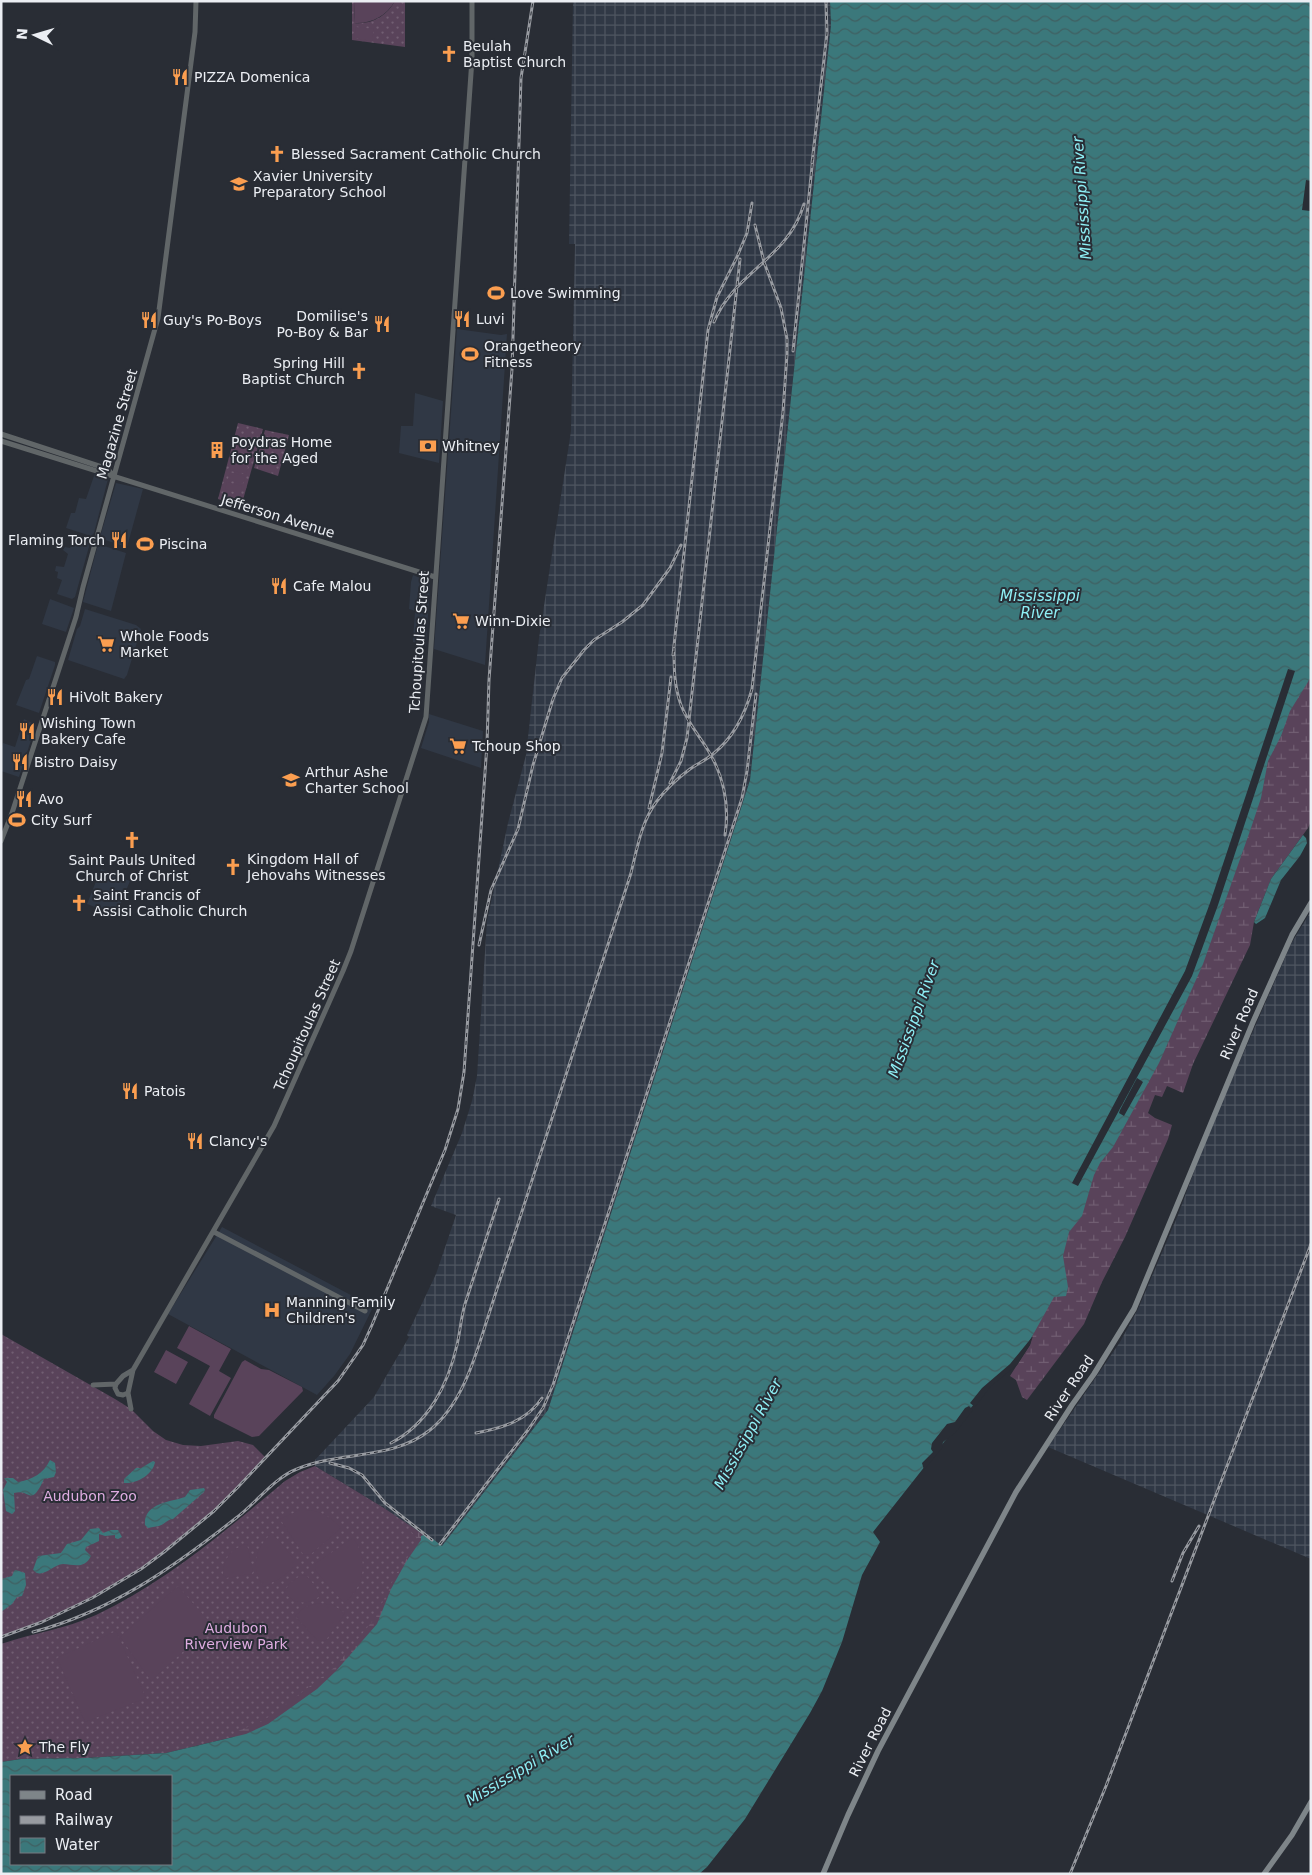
<svg xmlns="http://www.w3.org/2000/svg" width="1312" height="1875" viewBox="0 0 1312 1875" font-family="'DejaVu Sans',sans-serif">
<defs>
<pattern id="industrial-grid" width="8" height="8" patternUnits="userSpaceOnUse" patternTransform="scale(1.25)"><rect width="8" height="8" fill="#303845"/><path d="M0 4h8M4 0v8" fill="none" stroke="#4e5560"/></pattern>
<pattern id="grass-dots" width="8" height="8" patternUnits="userSpaceOnUse" patternTransform="scale(1.25)"><rect width="8" height="8" fill="#59435a"/><path d="M2 2h.1M6 6h.1" fill="none" stroke="#715e72" stroke-width="1.8" stroke-linecap="round"/></pattern>
<pattern id="wetland-marsh" width="20" height="14" patternUnits="userSpaceOnUse" patternTransform="scale(1.25)"><rect width="20" height="14" fill="#59435a"/><path d="M1 5h8M5 5V1M11 12h8M15 12V8" fill="none" stroke="#715e72"/></pattern>
<pattern id="water-waves" width="16" height="10" patternUnits="userSpaceOnUse" patternTransform="scale(1.25)"><rect width="16" height="10" fill="#3b787b"/><path d="M0 5q4-4 8 0t8 0" fill="none" stroke="#406062"/></pattern>
</defs>
<rect width="100%" height="100%" fill="#292d35"/>
<path fill="#303845" d="M457,329L501,335L507,334L485,665L434,649Z
M415,393L443,401L439,463L399,453L401,426H413Z
M95,473L108,479L94,533L91,536L66,528L71,513H75L79,498L86,499Z
M116,483L143,489L127,547L102,539L100,537Z
M74,537L90,543L75,597L72,599L57,594L62,580L57,578L58,572L55,571L56,566L64,567L68,554L63,550L65,547L70,548Z
M101,545L126,553L111,611L83,602L97,548Z
M413,575L427,581L430,585L426,646L413,642L415,611L409,609L411,582Z
M50,599L74,608L66,632L42,624Z
M85,609L136,625L141,629L127,675L124,679L68,660L77,629L80,626Z
M37,656L55,662V665L39,713L16,705L26,680L29,679Z
M429,714L483,731L481,768L421,748L429,722Z
M24,719L36,725L19,777L1,771V750L3,743L15,747Z
M101,869L130,881L116,915L87,904Z
M222,1227L364,1302L374,1305L350,1354L334,1376L317,1395L168,1314Z"/>
<path fill="url(#industrial-grid)" d="M573,1H830L831,25L750,780L548,1410L442,1546L433,1539L429,1541L384,1508L315,1466V1460L374,1397L409,1337L407,1335L436,1274L456,1215L431,1206L462,1133L472,1101L477,1076L487,921L508,823L526,755L539,638L571,431L575,244H569Z
M1311,911V1559L1048,1447L1120,1342L1138,1309L1178,1215L1206,1139L1291,944Z"/>
<path fill="url(#grass-dots)" d="M352,1H355L354,23C371,25 387,16 395,1H405V47L352,40Z
M238,423L263,429L241,507L218,499Z
M265,430L289,435L278,476L254,468Z
M1,1334L115,1399L131,1409L153,1431L166,1440L183,1445L201,1446L238,1441L253,1445L266,1458C190,1538 109,1603 1,1637Z
M315,1466L384,1508L424,1535L421,1536L422,1540L381,1616L336,1671L246,1734L166,1753L86,1758L21,1759L1,1762V1644C33,1633 65,1629 96,1615C166,1582 225,1531 285,1481L300,1472Z"/>
<path fill="url(#wetland-marsh)" d="M1311,662V821L1308,828L1271,879L1254,922L1250,945L1193,1064L1183,1093L1167,1086L1162,1097L1155,1095L1148,1113L1155,1118L1172,1125L1168,1139L1125,1237L1102,1282L1084,1324L1027,1400L1022,1397L1016,1380L1010,1376L1030,1345L1051,1258L1091,1179L1270,753Z
M410,1530L417,1531L427,1538L422,1562L301,1736L234,1737L238,1731L258,1723L272,1715L335,1667L375,1618L396,1574L419,1541Z"/>
<path fill="#59435a" d="M355,1H395C386,16 372,24 354,23Z
M356,27L374,29L372,41L354,38Z
M269,432L284,437L282,444L267,440Z
M240,434L256,438L254,446L238,441Z
M266,442L281,446L279,453L264,449Z
M238,444L253,448L251,455L236,451Z
M263,452L278,456L276,463L261,459Z
M235,453L250,457L248,464L233,460Z
M260,461L276,466L274,473L258,468Z
M232,463L248,467L246,474L230,470Z
M230,472L245,477L243,484L228,479Z
M227,482L242,486L240,494L225,489Z
M224,492L239,496L237,503L222,499Z
M189,1326L231,1349L219,1371L231,1378L210,1416L189,1404L210,1366L177,1348Z
M166,1350L188,1362L176,1384L154,1372Z
M245,1360L261,1369L269,1370L302,1387L303,1391L259,1436L252,1437L214,1418V1415L242,1362Z
M300,1510C318,1509 329,1515 341,1528L310,1555L303,1554L280,1519Z
M272,1533L295,1560V1566L282,1577L264,1587C250,1568 255,1548 272,1533Z
M353,1538C369,1559 365,1587 344,1603L315,1570L316,1563Z
M247,1544L253,1572L251,1574L226,1578L223,1574C224,1558 231,1548 247,1544Z
M301,1575L307,1576L315,1586L320,1596C308,1606 293,1604 284,1592L290,1583Z
M178,1586L212,1625L151,1681L120,1637Z
M319,1603L333,1605L345,1613L326,1640L318,1641L295,1616L305,1607Z
M116,1631L146,1698L85,1722L57,1658Z"/>
<path fill="url(#water-waves)" fill-rule="evenodd" d="M830,1H1311V677L1290,711L1281,736L1268,761L1261,798L1251,828L1203,964L1159,1063L1113,1147L1100,1163L1094,1175L1082,1216L1069,1232L1063,1256L1068,1287L1066,1296L1054,1297L1020,1358L989,1385L873,1532L880,1542L862,1575L842,1642L822,1691L810,1713L745,1819L707,1867L699,1874H1V1762L21,1759L86,1758L166,1753L246,1734L268,1724L317,1689L336,1671L377,1624L391,1589L406,1562L421,1540V1536L424,1535L432,1541L433,1539L442,1546L548,1410L750,780L831,25ZM11,1776H171V1864H11Z
M1303,835L1306,838L1307,843L1300,856L1281,880L1265,918L1256,924L1254,922L1271,879Z
M50,1460L55,1463L56,1472L54,1477L44,1479C30,1509 31,1488 14,1493L15,1511L12,1514L6,1511L3,1490L7,1482L4,1478H13L18,1482C32,1480 44,1473 50,1460Z
M153,1461L155,1462C153,1475 136,1484 124,1483V1479L136,1468H141Z
M204,1488L205,1490L204,1492L173,1519C166,1520 165,1524 159,1526C155,1527 151,1527 148,1528L145,1525C143,1503 171,1502 185,1497L190,1490Z
M99,1528L103,1533L111,1530H118L122,1537L118,1539L115,1538V1535L105,1536L99,1534V1541L86,1547L85,1550L91,1556C84,1570 73,1564 63,1564C52,1565 42,1580 33,1570L38,1556L61,1553L67,1544L81,1540L90,1529Z
M16,1570L25,1573L26,1585L22,1596L17,1597L12,1604L1,1612V1579L12,1576L14,1571Z"/>
<path fill="#292d35" d="M1306,180L1311,181L1310,211L1302,210Z
M1288,669L1295,671L1218,905L1192,976L1078,1186L1072,1183L1185,971L1210,903Z
M1137,1078L1143,1082L1124,1116L1119,1113L1120,1110Z
M1033,1336L1030,1345L1017,1365L991,1386L975,1407L970,1403L982,1388L1010,1364Z
M969,1406L973,1410L955,1433L943,1442L942,1448L924,1470L922,1463L933,1452L931,1449L932,1443L947,1424L955,1422L965,1408Z"/>
<g fill="none" stroke-linecap="round" stroke-linejoin="round">
<path stroke="#616668" stroke-width="5" d="M1,434L108,469L113,476
M1,441L435,577
M1,841L12,813L76,617L83,587L158,318L195,32L196,1
M214,1232L365,1311
M116,1384L115,1388L118,1394L123,1395L128,1393
M93,1385L116,1384L123,1376L133,1370
M131,1409L128,1393L133,1370L274,1126L343,971L351,951L426,717L472,59V1"/>
<path stroke="#7e8589" stroke-width="5.5" d="M823,1874L848,1815L878,1751L1016,1492L1072,1405L1094,1374L1134,1309L1253,1022L1292,935L1311,903
M1264,1874L1292,1835L1311,1802"/>
<g stroke="#989ba1" stroke-width="3">
<path id="rail" d="M812,163L827,33L826,1
M714,322C735,271 788,259 804,204
M793,351L813,157
M674,648C674,667 674,686 681,705C687,721 697,733 706,747C723,773 730,804 725,835
M673,655L708,330L717,297L737,257L747,233L752,203
M670,783L681,761L687,738L740,259
M649,808L662,753L671,677
M479,945L491,890L518,829L533,765L553,699L562,678L584,650L594,640L622,622L643,605L670,568L681,545
M476,1433C502,1428 527,1421 542,1398
M391,1443C428,1424 448,1385 457,1345C460,1332 461,1318 465,1304C476,1269 488,1234 499,1199
M330,1463L349,1468L362,1475L385,1503L432,1540
M440,1544L528,1430L543,1408L553,1385L742,798L747,771L756,694
M1172,1581L1183,1553L1199,1526
M33,1632C110,1612 174,1567 236,1518C256,1503 274,1478 297,1469C340,1451 393,1460 430,1430C462,1404 475,1358 487,1320L631,873C637,849 641,822 657,801C666,789 678,778 690,769C697,764 706,760 713,754C733,738 745,715 752,689L783,412L787,354V339L781,308L764,262L755,225
M1,1637L42,1622L92,1598L141,1569L164,1552L214,1511L238,1487L338,1381L363,1345L372,1325L445,1150L458,1109L464,1072L487,744L489,680L512,369L521,78L533,1
M1070,1874L1106,1786L1311,1244"/>
</g>
<use href="#rail" stroke="#292d35" stroke-width="1" stroke-dasharray="4" stroke-linecap="butt"/>
</g>
<defs>
<g id="church-bare" transform="scale(1.35)"><path d="M-1.2-6h2.4v3.5h3.3v2.4h-3.3V6h-2.4V-.1h-3.3v-2.4h3.3Z" fill="#fb9e50" stroke="#292d35" stroke-width="2.5" paint-order="stroke"/></g>
<g id="restaurant-bare" transform="scale(1.35)"><path d="M-5-6h1v4h1v-4h1v4h1v-4h1v5L-1.5 .5V6h-2V.5L-5-1ZM5-6V6H3V1.5H1.5Q1.5-4 5-6Z" fill="#fb9e50" stroke="#292d35" stroke-width="2.5" paint-order="stroke"/></g>
<g id="school-bare" transform="scale(1.35)"><path d="M0-5L7-2L0 1L-7-2ZM-4 1L0 2.5L4 1V4Q0 6-4 4Z" fill="#fb9e50" stroke="#292d35" stroke-width="2.5" paint-order="stroke"/></g>
<g id="stadium-bare" transform="scale(1.35)"><path d="M0-5a6.5 5 0 1 0 0 10a6.5 5 0 1 0 0-10ZM-3.5-1.8h7v3.6h-7Z" fill="#fb9e50" stroke="#292d35" stroke-width="2.5" paint-order="stroke"/></g>
<g id="bank-bare" transform="scale(1.35)"><path d="M-6-4H6V4H-6ZM0-2.3a2.3 2.3 0 1 0 0 4.6a2.3 2.3 0 1 0 0-4.6Z" fill="#fb9e50" stroke="#292d35" stroke-width="2.5" paint-order="stroke"/></g>
<g id="building-bare" transform="scale(1.35)"><path d="M-4-6H4V6H1V3H-1V6H-4ZM-2.5-4.3h1.7v1.8h-1.7ZM.8-4.3h1.7v1.8H.8ZM-2.5-1h1.7V.8h-1.7ZM.8-1h1.7V.8H.8Z" fill="#fb9e50" stroke="#292d35" stroke-width="2.5" paint-order="stroke"/></g>
<g id="supermarket-bare" transform="scale(1.35)"><path d="M-6-5.5h2.5l.6 2H6L4.5 2H-2.5L-4.4-4H-6ZM-1.5 3.2a1.3 1.3 0 1 0 .1 0ZM3 3.2a1.3 1.3 0 1 0 .1 0Z" fill="#fb9e50" stroke="#292d35" stroke-width="2.5" paint-order="stroke"/></g>
<g id="hospital-bare" transform="scale(1.35)"><path d="M-5-5h3v3.5h4V-5h3V5h-3V1.5h-4V5h-3Z" fill="#fb9e50" stroke="#292d35" stroke-width="2.5" paint-order="stroke"/></g>
<g id="sight-bare" transform="scale(1.35)"><path d="M0-6L1.8-2.2L6-1.7L2.9 1.2L3.7 5.4L0 3.3L-3.7 5.4L-2.9 1.2L-6-1.7L-1.8-2.2Z" fill="#fb9e50" stroke="#292d35" stroke-width="2.5" paint-order="stroke"/></g>
</defs>
<g fill-rule="evenodd">
<use href="#church-bare" x="449" y="54"/>
<use href="#restaurant-bare" x="180" y="77"/>
<use href="#church-bare" x="277" y="154"/>
<use href="#school-bare" x="239" y="184"/>
<use href="#stadium-bare" x="496" y="293"/>
<use href="#restaurant-bare" x="462" y="319"/>
<use href="#restaurant-bare" x="149" y="320"/>
<use href="#restaurant-bare" x="382" y="324"/>
<use href="#stadium-bare" x="470" y="354"/>
<use href="#church-bare" x="359" y="371"/>
<use href="#bank-bare" x="428" y="446"/>
<use href="#building-bare" x="217" y="450"/>
<use href="#restaurant-bare" x="119" y="540"/>
<use href="#stadium-bare" x="145" y="544"/>
<use href="#restaurant-bare" x="279" y="586"/>
<use href="#supermarket-bare" x="461" y="621"/>
<use href="#supermarket-bare" x="106" y="644"/>
<use href="#restaurant-bare" x="55" y="697"/>
<use href="#restaurant-bare" x="27" y="731"/>
<use href="#supermarket-bare" x="458" y="746"/>
<use href="#restaurant-bare" x="20" y="762"/>
<use href="#school-bare" x="291" y="780"/>
<use href="#restaurant-bare" x="24" y="799"/>
<use href="#stadium-bare" x="17" y="820"/>
<use href="#church-bare" x="132" y="840"/>
<use href="#church-bare" x="233" y="867"/>
<use href="#church-bare" x="79" y="903"/>
<use href="#restaurant-bare" x="130" y="1091"/>
<use href="#restaurant-bare" x="195" y="1141"/>
<use href="#hospital-bare" x="272" y="1310"/>
<use href="#sight-bare" x="25" y="1747"/>
</g>
<g text-anchor="middle" stroke-width="4" stroke-linejoin="round" paint-order="stroke">
<g font-size="14" fill="#ebeef3" stroke="#292d35" text-anchor="start">
<text x="463" y="51">Beulah<tspan x="463" dy="16">Baptist Church</tspan></text>
<text x="194" y="82">PIZZA Domenica</text>
<text x="291" y="159">Blessed Sacrament Catholic Church</text>
<text x="253" y="181">Xavier University<tspan x="253" dy="16">Preparatory School</tspan></text>
<text x="510" y="298">Love Swimming</text>
<text x="368" y="321" text-anchor="end">Domilise's<tspan x="368" dy="16">Po-Boy &amp; Bar</tspan></text>
<text x="476" y="324">Luvi</text>
<text x="163" y="325">Guy's Po-Boys</text>
<text x="484" y="351">Orangetheory<tspan x="484" dy="16">Fitness</tspan></text>
<text x="345" y="368" text-anchor="end">Spring Hill<tspan x="345" dy="16">Baptist Church</tspan></text>
<text x="231" y="447">Poydras Home<tspan x="231" dy="16">for the Aged</tspan></text>
<text x="442" y="451">Whitney</text>
<text x="105" y="545" text-anchor="end">Flaming Torch</text>
<text x="159" y="549">Piscina</text>
<text x="293" y="591">Cafe Malou</text>
<text x="475" y="626">Winn-Dixie</text>
<text x="120" y="641">Whole Foods<tspan x="120" dy="16">Market</tspan></text>
<text x="69" y="702">HiVolt Bakery</text>
<text x="41" y="728">Wishing Town<tspan x="41" dy="16">Bakery Cafe</tspan></text>
<text x="472" y="751">Tchoup Shop</text>
<text x="34" y="767">Bistro Daisy</text>
<text x="305" y="777">Arthur Ashe<tspan x="305" dy="16">Charter School</tspan></text>
<text x="38" y="804">Avo</text>
<text x="31" y="825">City Surf</text>
<text x="247" y="864">Kingdom Hall of<tspan x="247" dy="16">Jehovahs Witnesses</tspan></text>
<text x="132" y="865" text-anchor="middle">Saint Pauls United<tspan x="132" dy="16">Church of Christ</tspan></text>
<text x="93" y="900">Saint Francis of<tspan x="93" dy="16">Assisi Catholic Church</tspan></text>
<text x="144" y="1096">Patois</text>
<text x="209" y="1146">Clancy's</text>
<text x="286" y="1307">Manning Family<tspan x="286" dy="16">Children's</tspan></text>
<text x="39" y="1752">The Fly</text>
</g>
<g font-size="14" fill="#ebeef3" stroke="#292d35">
<text transform="translate(117 424) rotate(-74)" y="5">Magazine Street</text>
<text transform="translate(278 516) rotate(17)" y="5">Jefferson Avenue</text>
<text transform="translate(419 642) rotate(-86)" y="5">Tchoupitoulas Street</text>
<text transform="translate(1239 1024) rotate(-67)" y="5">River Road</text>
<text transform="translate(307 1025) rotate(-66)" y="5">Tchoupitoulas Street</text>
<text transform="translate(1069 1388) rotate(-56)" y="5">River Road</text>
<text transform="translate(870 1742) rotate(-63)" y="5">River Road</text>
</g>
<g font-size="14" fill="#dface1" stroke="#292d35">
<text x="90" y="1501">Audubon Zoo</text>
<text x="236" y="1633">Audubon<tspan x="236" dy="16">Riverview Park</tspan></text>
</g>
<g font-size="15" font-style="italic" fill="#8eeff5" stroke="#292d35">
<text transform="translate(1082 198) rotate(-94)" y="5">Mississippi River</text>
<text x="1040" y="601">Mississippi<tspan x="1040" dy="17">River</tspan></text>
<text transform="translate(914 1019) rotate(-70)" y="5">Mississippi River</text>
<text transform="translate(748 1434) rotate(-61)" y="5">Mississippi River</text>
<text transform="translate(520 1770) rotate(-31)" y="5">Mississippi River</text>
</g>
</g>
<rect width="1312" height="1875" fill="none" stroke="#ebeef3" stroke-width="5"/>
<rect x="10" y="1775" width="162" height="90" fill="#292d35" stroke="#777a81"/>
<rect x="20" y="1791" width="25" height="8" fill="#7e8589" stroke="#777a81"/>
<text x="55" y="1800" font-size="15" fill="#ebeef3">Road</text>
<rect x="20" y="1816" width="25" height="8" fill="#989ba1" stroke="#777a81"/>
<text x="55" y="1825" font-size="15" fill="#ebeef3">Railway</text>
<rect x="20" y="1838" width="25" height="15" fill="url(#water-waves)" stroke="#777a81"/>
<text x="55" y="1850" font-size="15" fill="#ebeef3">Water</text>
<g transform="translate(35 35) rotate(275)" stroke="#292d35" stroke-width="4" paint-order="stroke">
<path d="M0-4L9 19L0 12L-9 19Z" fill="#ebeef3"/>
<text y="-8" font-size="14" font-weight="bold" text-anchor="middle" fill="#ebeef3">N</text>
</g>
</svg>
